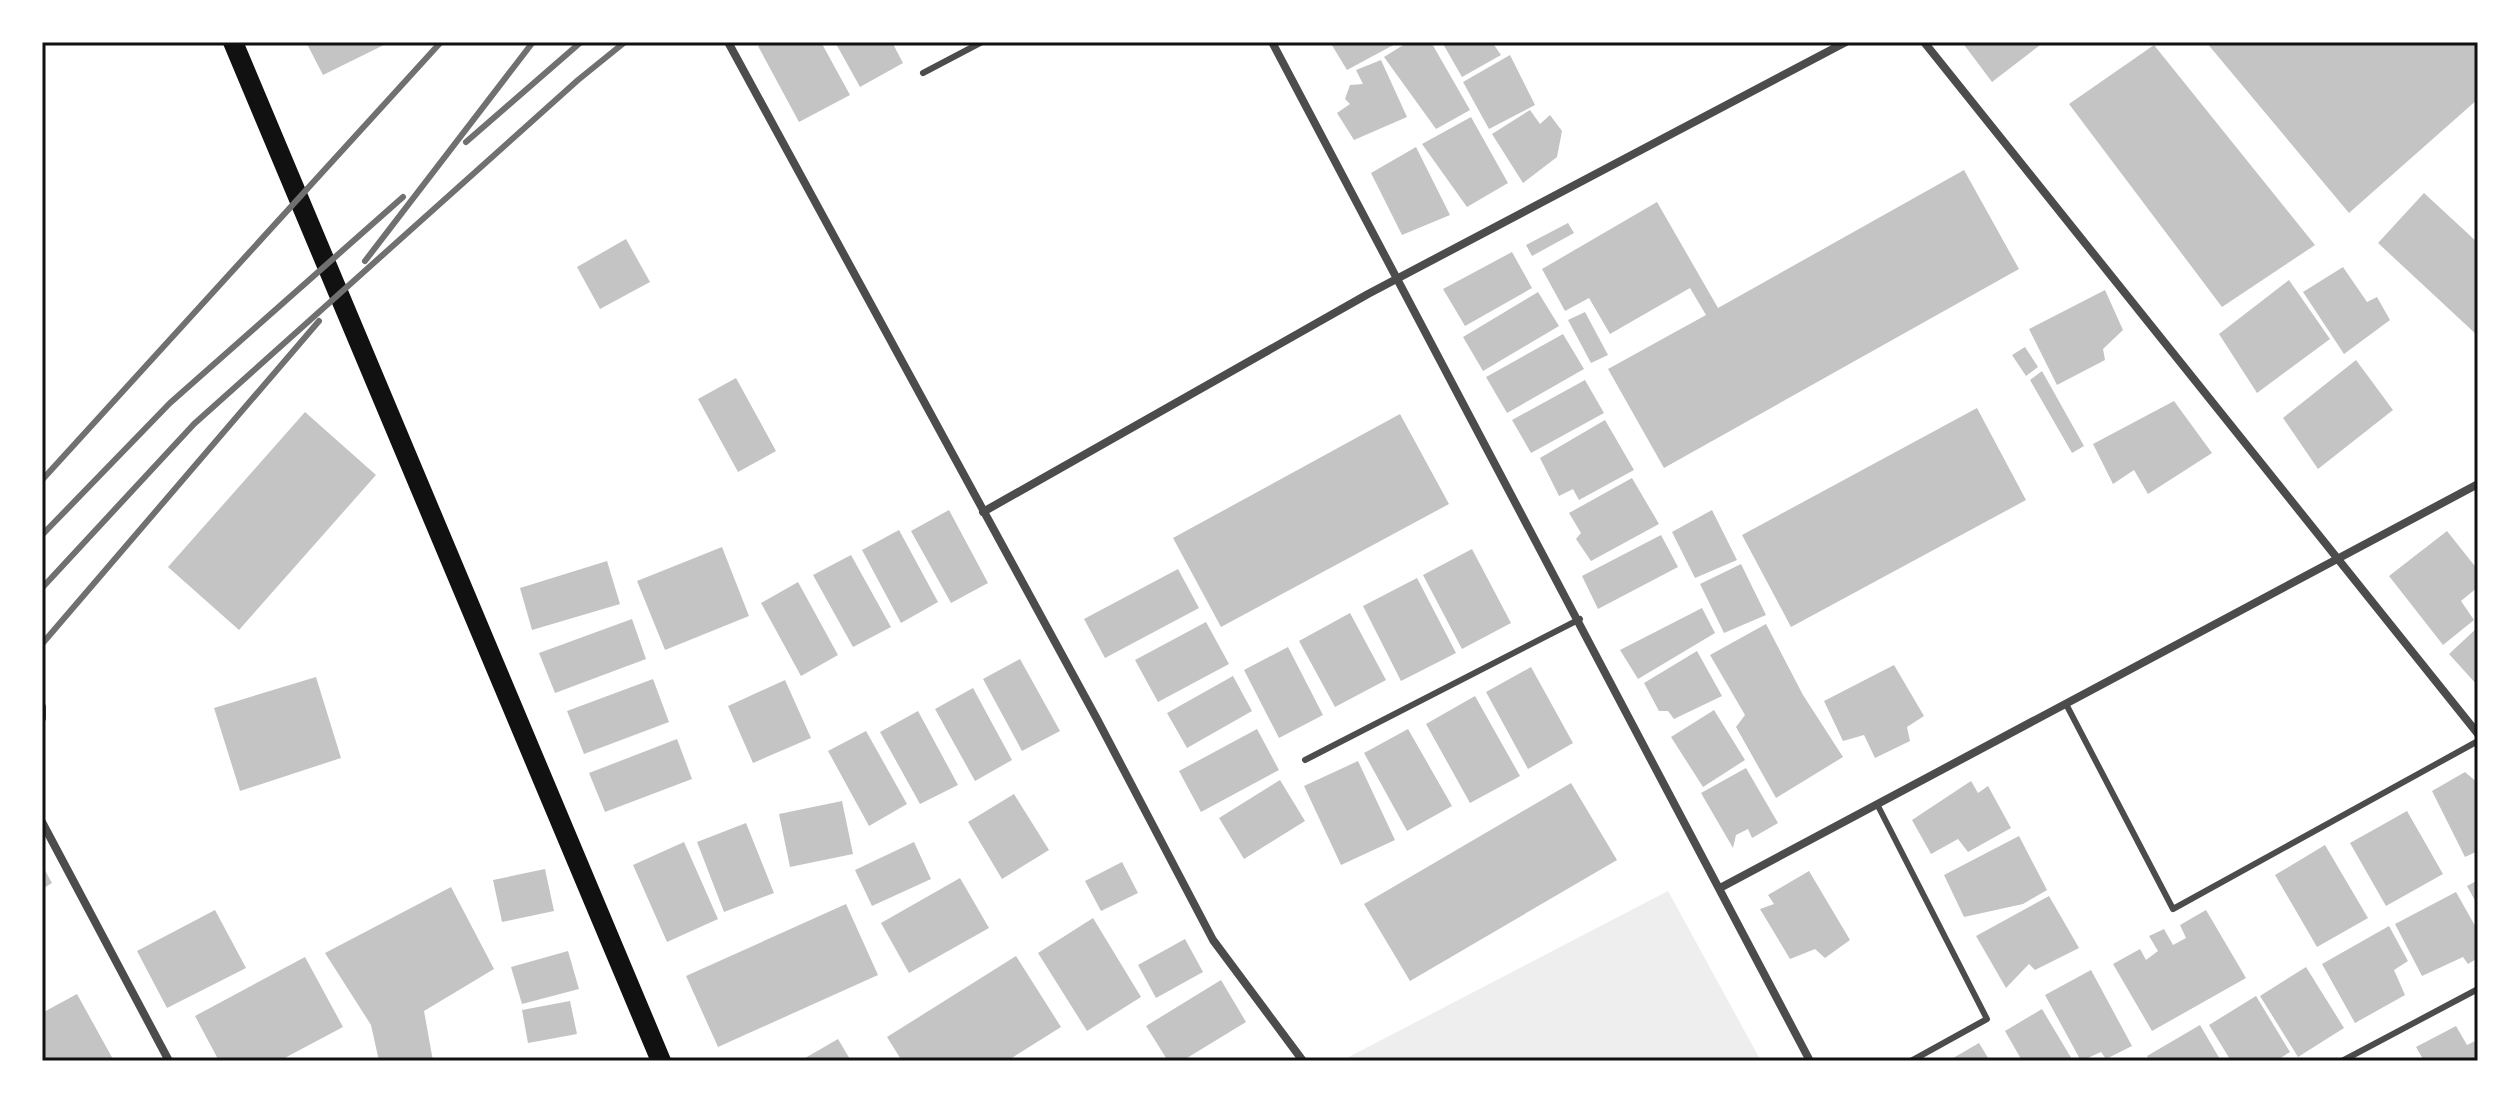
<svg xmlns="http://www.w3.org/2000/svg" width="2520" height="1103" viewBox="0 0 2520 1103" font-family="'IBM Plex Sans',sans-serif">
<rect width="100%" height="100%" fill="#fff"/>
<path fill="#eee" d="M1668,891L1761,1061H1341Z"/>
<path fill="#c4c4c4" d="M306,42H390L323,75Z
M766,42H821L850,95L799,122L758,46Z
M835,42H892L903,63L860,87Z
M1330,42H1399L1347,70Z
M1408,42H1431L1470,110L1436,129L1384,57Z
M1442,42H1492L1501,55L1462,77Z
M1962,42H2044L1992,82Z
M2206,42H2478V99L2349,213Z
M2154,45L2315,245L2222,307L2069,104Z
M1510,55L1535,105L1489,129L1463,82Z
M1381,60L1407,117L1354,140L1337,113L1350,104L1345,99L1350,85L1363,84L1356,70Z
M1530,110L1540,124L1550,115L1562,131L1557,157L1523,183L1492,134Z
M1471,117L1508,183L1467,207L1422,144Z
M1416,147L1450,215L1402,235L1371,173Z
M1964,170L2019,269L1664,468L1608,369L1706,315L1690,288L1610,334L1589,298L1565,311L1542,269L1657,202L1718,308Z
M2424,193L2478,243V336L2378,243Z
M1568,223L1574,233L1532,256L1526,245Z
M626,239L650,282L600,309L577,267Z
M1512,252L1532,288L1465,326L1443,289Z
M2343,267L2367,302L2377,297L2390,320L2344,354L2303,292Z
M2289,280L2330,339L2257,393L2219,334Z
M2105,290L2123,330L2103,349L2105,360L2057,385L2029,329Z
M1538,292L1559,326L1483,371L1463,337Z
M1585,312L1608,355L1591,363L1568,320Z
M1563,334L1584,369L1507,413L1486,377Z
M2025,347L2038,367L2026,376L2012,355Z
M2356,360L2393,410L2318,469L2283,418Z
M2042,371L2084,446L2072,453L2030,380Z
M736,378L776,451L738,472L698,399Z
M1585,380L1604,413L1531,453L1512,420Z
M2174,401L2212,453L2148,494L2134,470L2113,484L2093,444Z
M1977,408L2026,500L1791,627L1742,535Z
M305,412L376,475L239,630L168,567Z
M1400,414L1449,504L1221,627L1173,538Z
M1605,420L1634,470L1579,500L1573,489L1559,496L1540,458Z
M1632,478L1659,524L1591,561L1576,539L1581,533L1569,513Z
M949,510L988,583L951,603L911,531Z
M1712,510L1737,560L1695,578L1672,532Z
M899,530L938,602L901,623L862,550Z
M2447,531L2478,570V587L2461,601L2474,620L2443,645L2389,576Z
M1661,535L1678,567L1598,609L1582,576Z
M722,547L749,616L665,650L637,581Z
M1472,549L1511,623L1462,649L1423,575Z
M851,555L891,627L853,647L813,575Z
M607,561L620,604L532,630L520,588Z
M1741,564L1766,615L1724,633L1700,584Z
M1178,569L1199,608L1105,658L1084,619Z
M1417,578L1456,653L1401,681L1363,606Z
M798,582L838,655L801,676L761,603Z
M1702,608L1715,633L1638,679L1620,650Z
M1350,613L1386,680L1335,707L1299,641Z
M632,619L646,659L555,693L539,653Z
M1206,622L1229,664L1158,702L1135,660Z
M1766,624L1803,695L1843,757L1776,798L1736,727L1745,715L1710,655Z
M2478,627V686L2449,654Z
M1288,647L1323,715L1279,738L1244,670Z
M1697,651L1722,696L1674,719L1668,711H1659L1644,683Z
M1020,659L1060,731L1022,751L983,679Z
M1894,665L1924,716L1907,727L1910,741L1875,758L1864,735L1843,741L1824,701Z
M1531,667L1573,743L1528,769L1486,692Z
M1233,676L1252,711L1187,748L1167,713Z
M316,677L341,758L240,791L214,708Z
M653,679L669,722L584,754L567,711Z
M785,680L811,738L753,763L728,706Z
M973,688L1012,760L975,781L935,709Z
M1475,696L1520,776L1470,803L1426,724Z
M1714,710L1745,760L1703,787L1671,737Z
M918,711L958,785L920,804L880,732Z
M1257,729L1279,770L1201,812L1179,771Z
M1408,729L1452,806L1407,831L1364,753Z
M866,731L907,804L869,826L828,751Z
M677,739L692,779L605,812L589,773Z
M1358,761L1395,840L1341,865L1304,786Z
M1746,768L1778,823L1752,838L1748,829L1736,835L1733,848L1701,793Z
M2465,772L2478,783V851L2465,857L2432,791Z
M1280,780L1305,821L1244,859L1219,818Z
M1971,781L1978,793L1988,786L2011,828L1968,852L1958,839L1931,854L1912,820Z
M1571,783L1617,860L1410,981L1364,904Z
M1014,794L1049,850L1002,879L968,822Z
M842,801L853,854L790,867L779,814Z
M2407,811L2443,874L2386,906L2350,843Z
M746,823L774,893L724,912L697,842Z
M2019,836L2047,890L2023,904L1964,917L1944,875Z
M684,842L718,919L667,942L633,865Z
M914,842L931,879L872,906L855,870Z
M2325,845L2368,918L2317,947L2275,875Z
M1122,862L1138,893L1101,911L1085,881Z
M42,865L52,883L42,889Z
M545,869L554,911L502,922L493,880Z
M1809,871L1850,940L1825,958L1815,949L1790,959L1760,909L1774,904L1768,895Z
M960,878L989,928L909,973L881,923Z
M2478,880V906L2467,886Z
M451,887L494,969L424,1011L433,1061H379L371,1025L325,953Z
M2456,892L2478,931V958L2468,964L2463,957L2422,976L2395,924Z
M2049,896L2079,948L2035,970L2029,964L2006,988L1976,936Z
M846,904L878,975L718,1047L686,976Z
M215,910L246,968L167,1008L137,951Z
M2206,910L2246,978L2152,1031L2113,964L2140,949L2146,960L2158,951L2149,936L2164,929L2173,945L2186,938L2180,925Z
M1093,918L1141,997L1087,1031L1038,953Z
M2389,926L2408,961L2394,970L2405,995L2355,1023L2322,964Z
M1185,939L1203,972L1156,998L1138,965Z
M568,951L579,989L522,1004L511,967Z
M1016,956L1061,1027L1007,1061H902L887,1037Z
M305,957L343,1027L279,1061H219L195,1016Z
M2306,967L2344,1028L2298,1057L2260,996Z
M2091,970L2132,1046L2106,1059L2101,1052L2081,1061L2045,995Z
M1221,980L1246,1022L1182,1061H1168L1146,1026Z
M77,994L114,1061H42V1013Z
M2256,996L2290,1052L2276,1061H2231L2209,1025Z
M570,1001L577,1034L528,1043L522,1010Z
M2042,1009L2073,1061H2018L2021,1059L2005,1031Z
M2200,1025L2221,1061H2150L2147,1056Z
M2456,1026L2467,1045L2475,1041L2478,1061H2424L2416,1047Z
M838,1039L851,1061H800Z
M1979,1043L1990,1061H1948Z"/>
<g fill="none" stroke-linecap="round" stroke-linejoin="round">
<path stroke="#4c4c4c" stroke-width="6" d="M923,73L982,42
M2066,704L2173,909L2478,741
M1305,760L1580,619
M1877,804L1987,1019L1911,1061
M2342,1061L2478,989"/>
<path stroke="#4c4c4c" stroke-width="8" d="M728,42L1097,719L1213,940L1303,1061
M1272,42L1810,1061
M1924,42L2478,734
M983,512L1368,294L1846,42
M42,707V718
M42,822L169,1061
M1720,888L2478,484"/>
<path stroke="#111" stroke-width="20" d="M233,42L661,1061"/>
<path stroke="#707070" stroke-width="6" d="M466,142L581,42
M365,261L533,42
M42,480L441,42
M42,535L170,403L403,197
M42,588L194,424L578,80L625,42
M42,644L319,321"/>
</g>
<rect width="2520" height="1103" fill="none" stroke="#ffffff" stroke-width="88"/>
<rect x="44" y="44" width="2432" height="1015" fill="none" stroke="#111" stroke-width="3"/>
</svg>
